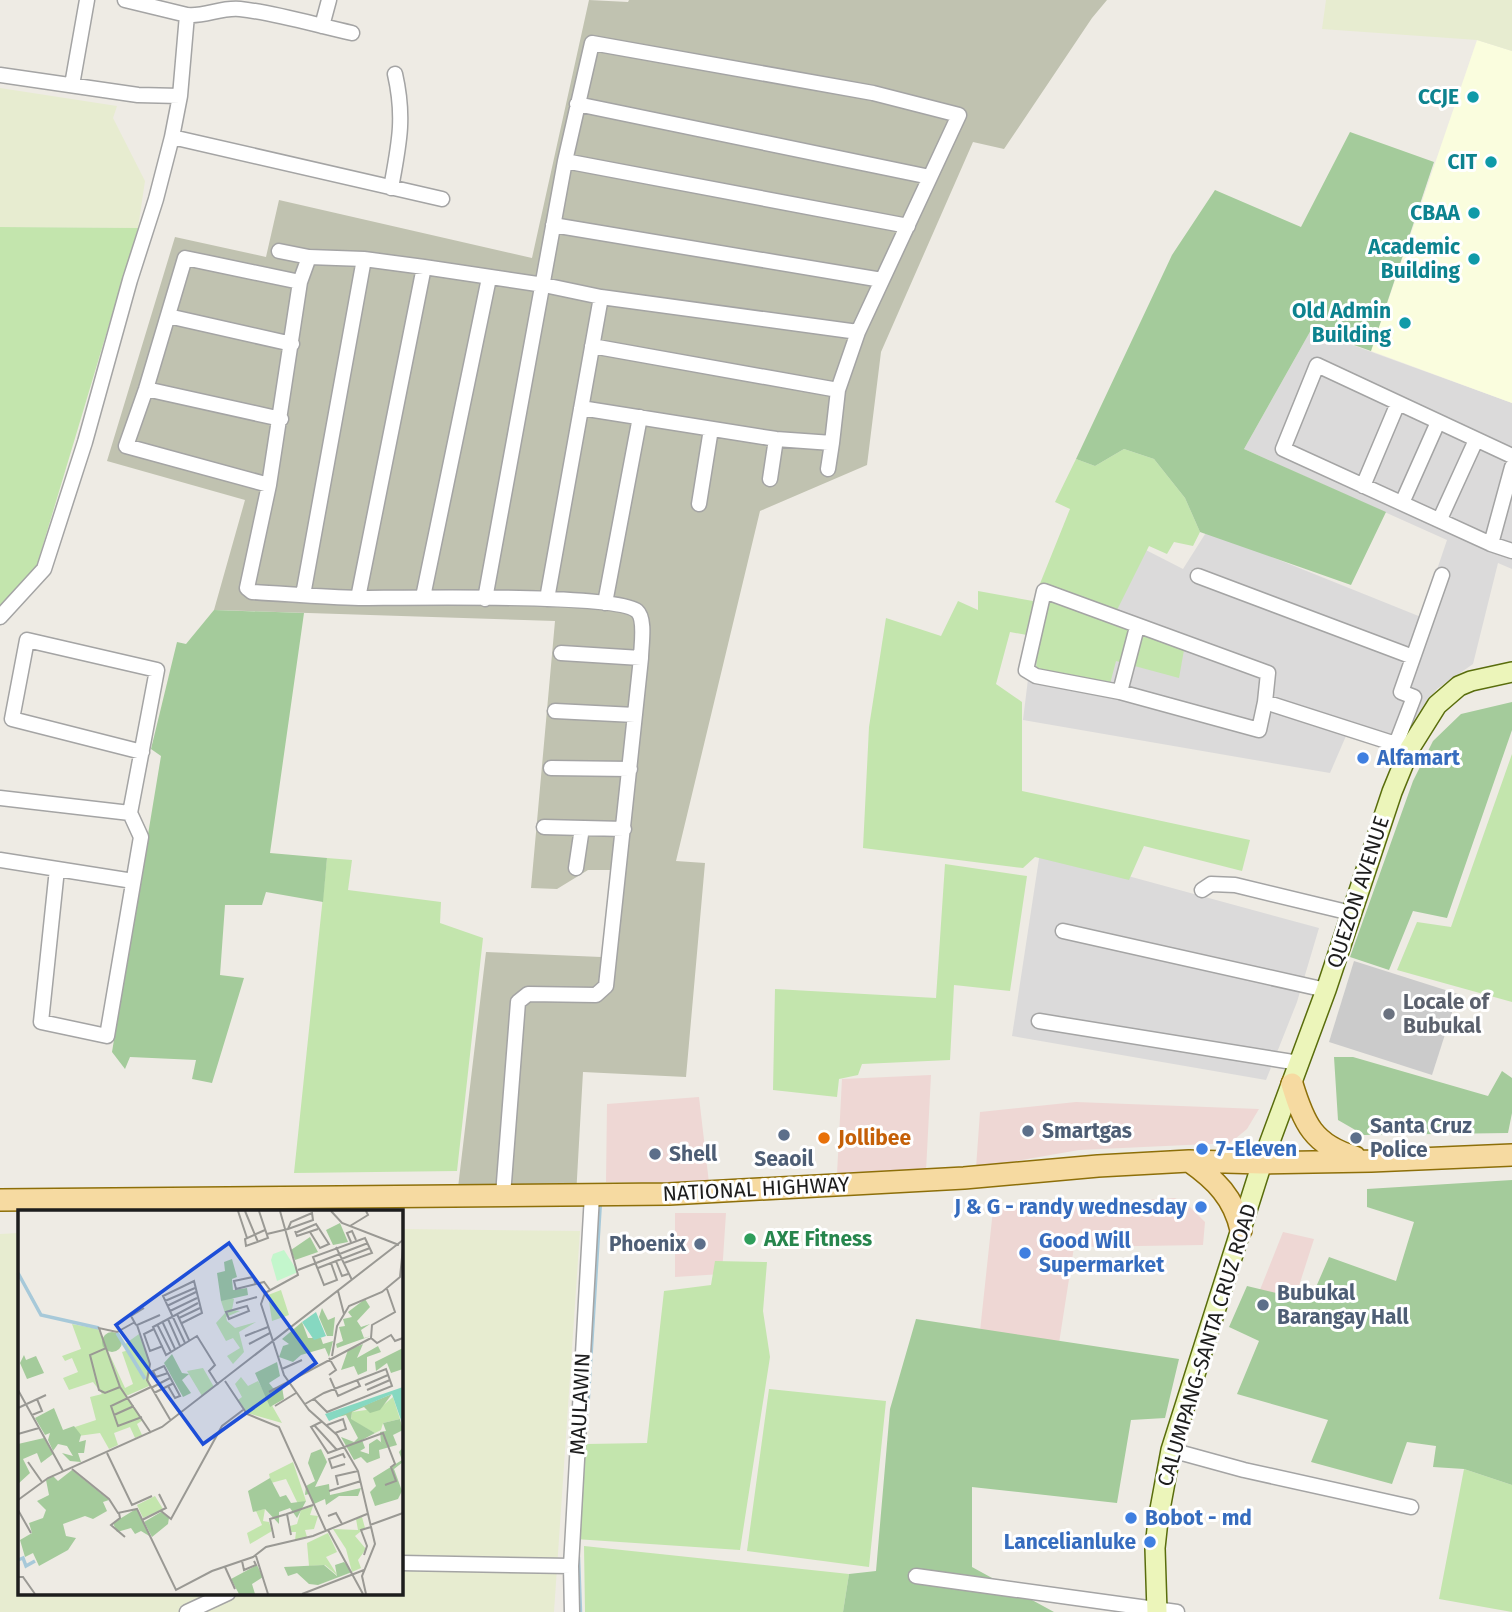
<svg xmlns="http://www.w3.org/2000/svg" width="1512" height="1612" viewBox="0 0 1512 1612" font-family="'Fira Sans',sans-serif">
<rect width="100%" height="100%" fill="#eeebe4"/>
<path fill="#dbdada" d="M1311,330L1512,403V569L1498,563L1473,664L1437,689L1396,744L1349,729L1330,773L1023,720L1039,589L1142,548L1183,569L1207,531L1421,617L1447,540L1244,449Z
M1040,852L1319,928L1297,1002L1266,1080L1012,1036Z"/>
<path fill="#eed7d4" d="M931,1075L926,1171L837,1174L842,1079Z
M699,1097L709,1183L606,1182L607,1104Z
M1076,1102L1259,1109L1247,1129L1230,1143L1079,1150L976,1168L980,1112Z
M1175,1198L1190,1207L1205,1222L1203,1245L1074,1247L1057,1356L978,1350L993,1210Z
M675,1213H726L722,1274L675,1277Z
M1283,1232L1314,1239L1288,1320L1252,1310Z"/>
<path fill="#fafdde" d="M1477,40L1512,51V403L1371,351Z"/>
<path fill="#cbcbcb" d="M1354,961L1458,994L1432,1075L1329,1042Z"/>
<path fill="#c0c2b0" d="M589,0L628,2L629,0H1107L1092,18L1004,149L973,142L881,352L867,465L760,511L676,861L705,863L686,1077L583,1072L576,1196H457L486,952L601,957L612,870H588L557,889L531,888L555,621L214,610L245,500L107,461L175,237L266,257L279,200L532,258Z"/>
<path fill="#e7ecd0" d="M1326,0H1512V51L1477,40L1322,29Z
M0,88L117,106L113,118L145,181L138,228L0,227Z
M401,1229L580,1231L554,1612H0V1234L19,1233V1593H401Z"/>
<path fill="#c3e5ad" d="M0,227L138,228L37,565L0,617Z
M1124,449L1154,459L1185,498L1200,532L1193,546L1174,542L1167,554L1149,546L1116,612L1184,650L1179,678L1116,661L1110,684L1036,670L1038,637L1010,632L996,684L1022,702V791L1250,840L1242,871L1144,846L1129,880L1035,857L1023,868L863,848L869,727L886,618L941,636L958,601L978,610V591L1033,601L1070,509L1055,502L1076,459L1095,466Z
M1512,754V1002L1397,970L1417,922L1451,927Z
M327,858L352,860L348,890L441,902L440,923L483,938L457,1171L294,1173Z
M945,864L1027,876L1010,991L954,985L950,1060L862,1064L858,1075L839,1079L837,1097L773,1090L775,989L936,998Z
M715,1261L767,1262L763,1311L770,1357L740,1550L575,1539L586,1444L647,1443L664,1291L711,1285Z
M769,1389L886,1401L869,1567L747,1551Z
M1464,1469L1512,1485V1612L1439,1599Z
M584,1546L849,1574L843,1612H585Z"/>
<path fill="#a4cb9b" d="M1350,132L1434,162L1371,351L1311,330L1244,449L1386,512L1351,585L1200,532L1185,498L1154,459L1124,449L1095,466L1076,459L1172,255L1215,190L1301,227Z
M214,610L304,613L270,853L327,858L323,902L266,892L262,905H225L220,975L244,978L212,1083L192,1079L196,1060L130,1057L125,1069L112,1052L161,756L151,749L177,642L186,644Z
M1512,702V730L1447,918L1413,911L1389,970L1350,957L1413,781L1433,741L1461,714Z
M1334,1057H1353L1488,1096L1502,1071L1512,1078V1113L1508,1133L1364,1135L1338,1120Z
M1512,1180V1485L1464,1469L1433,1467L1436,1446L1407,1442L1392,1484L1311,1462L1328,1420L1237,1394L1259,1341L1229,1327L1247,1286L1310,1301L1329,1257L1396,1281L1414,1222L1367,1207V1189Z
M916,1319L1179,1359L1165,1418L1131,1420L1117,1503L972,1487V1567L1054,1612H843L849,1574L876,1571L890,1409Z"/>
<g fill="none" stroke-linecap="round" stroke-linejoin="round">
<path stroke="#a7c9d9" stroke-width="4.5" d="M587,1412L600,1201
M578,1557L580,1612"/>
<g stroke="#a4a4a4" stroke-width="17">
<path id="street" d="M125,0L187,15
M322,26L329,0
M0,75L138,95L180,96
M72,85L87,0
M577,104L930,177
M172,137L180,96L187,15C205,17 221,7 240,9C277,13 315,25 352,33
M565,161L908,226
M391,188C399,144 405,118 395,74
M553,225L882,280
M279,251L309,257
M168,316L292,344
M592,346L838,390
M146,389L281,419
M1512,456L1317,365L1283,449L1491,544L1512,551
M828,469L832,443
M770,479L776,439
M269,485L126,446L146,389L185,258L300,282
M1363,486L1398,403
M1402,503L1438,422
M699,504L711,429
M1440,519L1476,440
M1491,544L1512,467
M1198,576L1413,657
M1044,591L1268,673L1265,702L1259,730L1120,692L1036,676L1026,670Z
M303,595L364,259
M423,597L489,278
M358,598L424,267
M485,599L565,161L592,43L873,93L959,115L858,332L838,390L832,443L776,439L581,408
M547,599L601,297
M605,603L640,417
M0,617L44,569L85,442L130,280L156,199L172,137L442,199
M561,653L641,658
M1120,692L1137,627
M1265,702L1405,747
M555,711L635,715
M1396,744L1414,697L1401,692L1442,575
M551,768L630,769
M0,798L130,813
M544,827L624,829
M0,860L133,881
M576,868L582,828
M57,869L41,1022L107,1036L141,837L130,813L157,670L27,640L12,719L142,752
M1202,890L1211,884L1235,885L1351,913
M1063,931L1326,990
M1039,1021L1299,1063
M503,1195L518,1002L528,994L596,995L606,986L641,658C641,646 646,619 637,611C616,593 400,598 359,598C324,597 288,594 252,592L247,588L269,485L300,282L309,257L364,259L424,267L544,285L601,297L858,332
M1171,1450L1244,1470L1411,1507
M401,1563L571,1566
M916,1576L1177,1612
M187,1612L228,1593
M572,1612L571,1566L592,1195"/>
</g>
<g stroke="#596d0c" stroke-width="22">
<path id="secondary" d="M1157,1612L1155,1548L1158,1520L1171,1450L1262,1163L1326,990L1392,792L1410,748L1437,705L1459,686L1471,681L1512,672"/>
</g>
<g stroke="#8d6f09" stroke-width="24">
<path id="primary" d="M1292,1084C1304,1123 1313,1145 1355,1157
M1189,1161C1216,1180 1234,1198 1241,1230
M0,1200L669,1194L964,1178L1098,1166L1189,1161L1262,1163L1371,1161L1512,1155"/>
</g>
<use href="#street" stroke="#fff" stroke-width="14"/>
<use href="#secondary" stroke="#ecf5ba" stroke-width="19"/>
<use href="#primary" stroke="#f6daa1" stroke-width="21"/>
</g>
<g fill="#0f9aa8" stroke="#fff" stroke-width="2.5">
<circle cx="1473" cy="97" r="7"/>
<circle cx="1491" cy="162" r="7"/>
<circle cx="1474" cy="213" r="7"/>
<circle cx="1474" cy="259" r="7"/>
<circle cx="1405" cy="323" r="7"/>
</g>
<g fill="#3f7fe0" stroke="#fff" stroke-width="2.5">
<circle cx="1363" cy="758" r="7"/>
<circle cx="1202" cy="1149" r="7"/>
<circle cx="1201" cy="1207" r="7"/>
<circle cx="1025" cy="1253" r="7"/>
<circle cx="1131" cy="1518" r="7"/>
<circle cx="1150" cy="1542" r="7"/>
</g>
<circle fill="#6b7280" stroke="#fff" stroke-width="2.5" cx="1389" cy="1014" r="7"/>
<g fill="#5c6f8a" stroke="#fff" stroke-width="2.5">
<circle cx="1028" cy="1131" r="7"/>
<circle cx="784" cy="1135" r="7"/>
<circle cx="1356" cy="1138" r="7"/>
<circle cx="655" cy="1154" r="7"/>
<circle cx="700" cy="1244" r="7"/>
<circle cx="1263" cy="1305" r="7"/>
</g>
<circle fill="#e8710a" stroke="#fff" stroke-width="2.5" cx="824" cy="1138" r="7"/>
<circle fill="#2e9e5b" stroke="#fff" stroke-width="2.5" cx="750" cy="1239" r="7"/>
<g text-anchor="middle" stroke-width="6" stroke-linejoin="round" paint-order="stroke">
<g font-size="21" font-weight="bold" fill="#0d838f" stroke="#fff" text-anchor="end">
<text x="1459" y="104">CCJE</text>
<text x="1477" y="169">CIT</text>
<text x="1460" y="220">CBAA</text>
<text x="1460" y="254">Academic<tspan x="1460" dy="24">Building</tspan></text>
<text x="1391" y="318">Old Admin<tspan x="1391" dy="24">Building</tspan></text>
</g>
<g font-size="21" font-weight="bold" fill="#366cbe" stroke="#fff" text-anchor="start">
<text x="1377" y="765">Alfamart</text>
<text x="1216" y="1156">7-Eleven</text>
<text x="1187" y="1214" text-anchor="end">J &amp; G - randy wednesday</text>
<text x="1039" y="1248">Good Will<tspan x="1039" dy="24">Supermarket</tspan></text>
<text x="1145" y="1525">Bobot - md</text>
<text x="1136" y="1549" text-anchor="end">Lancelianluke</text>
</g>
<g font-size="21" fill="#1d1d1d" stroke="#fff">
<text transform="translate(1358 892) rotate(-72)" y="7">QUEZON AVENUE</text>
<text transform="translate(756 1189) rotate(-3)" y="7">NATIONAL HIGHWAY</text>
<text transform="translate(1207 1345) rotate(-73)" y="7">CALUMPANG-SANTA CRUZ ROAD</text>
<text transform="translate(580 1404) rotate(-87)" y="7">MAULAWIN</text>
</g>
<g font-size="21" font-weight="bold" fill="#5b616d" stroke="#fff" text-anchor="start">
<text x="1403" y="1009">Locale of<tspan x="1403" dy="24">Bubukal</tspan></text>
</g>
<g font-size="21" font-weight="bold" fill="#4e5e75" stroke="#fff" text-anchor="start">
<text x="1370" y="1133">Santa Cruz<tspan x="1370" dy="24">Police</tspan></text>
<text x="1042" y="1138">Smartgas</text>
<text x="669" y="1161">Shell</text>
<text x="784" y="1166" text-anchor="middle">Seaoil</text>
<text x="686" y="1251" text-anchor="end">Phoenix</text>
<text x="1277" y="1300">Bubukal<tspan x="1277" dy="24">Barangay Hall</tspan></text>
</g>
<g font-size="21" font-weight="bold" fill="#c56008" stroke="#fff" text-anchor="start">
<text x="838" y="1145">Jollibee</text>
</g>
<g font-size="21" font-weight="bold" fill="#27864d" stroke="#fff" text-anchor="start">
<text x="764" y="1246">AXE Fitness</text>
</g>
</g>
<g transform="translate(18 1210)">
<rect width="385" height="385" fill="#eeebe4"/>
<path d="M263,80L271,105L254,111L250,85ZM209,86L216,89L214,100L222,101L208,107L209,111L217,118L238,112L221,122L226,142L215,154L209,146L222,138L215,128L208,131L198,113L207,103L203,91ZM54,114L80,119L107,178L115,174L104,142L111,140L107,134L121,124L132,154L131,176L108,186L125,210L119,214L124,225L117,228L112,217L96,223L100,235L91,239L82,223L60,226L57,217L78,210L72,187L84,184L75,172L51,180L45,168L60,162L54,148L47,151L44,146L63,139ZM185,158L196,177L184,186L169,161ZM223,167L230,176L240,171L264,213L229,203L220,190L224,187L217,174ZM375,187L382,209L365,213L363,220L357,223L333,210L334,202L362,198ZM275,252L288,291L280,294L268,269L253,273L251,264ZM137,286L145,299L125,308L119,295ZM295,296L292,305L300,306L296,319L287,320L289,327L277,330L278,322H272V316L279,314L283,300ZM247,299L245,311L251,312L254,321L232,334L229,323L244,315L238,301ZM344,307L347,318L337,326L348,339L340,350L343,358L334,362L328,339L315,319L340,320L338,309ZM310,323L319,342L308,347L320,366L307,355L291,356L289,333Z" fill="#c3e5ad"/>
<path d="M322,13L330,32L315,35L308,20ZM292,27L300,42L277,50L273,40ZM214,49L219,67L214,69L215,80L229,78L230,85L203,91L199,63L207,61L206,52ZM347,89L352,97L339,111L343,117L352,114L343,120L346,128L353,126L319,138L318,134L325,131L321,117L327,116L325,109L334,107L330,102ZM304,98L310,110L317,107L315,126H309L301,107ZM284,112L290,128H303L305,134L315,131L311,147L307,138L283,145L275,152L261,147L265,136L271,134L264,129ZM84 132a10 10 0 1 1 20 0a10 10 0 1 1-20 0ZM345,134L339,148L360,136L363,142L349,147V161L340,165L336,156L323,160L330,140ZM385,138V159L373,163L369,153L358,161L357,152ZM154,144L164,163L171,164L164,170L173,183L165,187L146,153ZM6,145L8,150L18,146L26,163L9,169L2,153ZM259,152L262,166L251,173L255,178L264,177L266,189L252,197L237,163ZM374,184L362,200L352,203L346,197L334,202L333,209L357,223L344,230L347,238L342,241L351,244V234L359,229L368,236L363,232L362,222L368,221L365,213L382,209L385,220L375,225L379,235L361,240L362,248L349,253L343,247L336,250L323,227L336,232L340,228L328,205L313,209ZM36,198L45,220L56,216L63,225L61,232L68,230L66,243H60L63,252L52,251L44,243L55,246L49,236L40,234L35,241L30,230L32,223L27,225L17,208ZM26,228L35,244L23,253L19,243L5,249L12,263L0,274V234ZM385,237V252L376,259L384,281L380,289L357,296L352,282L358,276L355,268L384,250L381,242ZM303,239L309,252L297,277L311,274L312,285L343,278L340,286H321L308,295L307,289L296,294L291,284L287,285L288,276L297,271L290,253L293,243ZM54,260L91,290L85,292L89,301L75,309L67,306L45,314L48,326L58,328L50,340L21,356L15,343L7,347L2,330L14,323L11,313L25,308L28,300L19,291L31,285L28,270L35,266L40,271ZM252,268L262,287L268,285L273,293L288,291L279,308L272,298L261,302V314L247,299L235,302L230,281ZM118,299L133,327L123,321L117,324L113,318L99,322L95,313ZM143,302L151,308L150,314L134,327L126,312ZM326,352L334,362L300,375L291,374L279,363L270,366L266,357L306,355L319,366L317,355ZM239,355L245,367L234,374L237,384H221L213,369Z" fill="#a4cb9b"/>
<path d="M266,40L280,62L259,71L253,50L255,44Z" fill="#c3f6cc"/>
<path d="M298,102L308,126L296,130L284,112ZM385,177V216L374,184L311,211L307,204Z" fill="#86d8c1"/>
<path fill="none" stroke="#a7c9d9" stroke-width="3.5" d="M0,63L23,105L81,118M99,123L127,169M0,350L5,348L8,356L17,351"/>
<path fill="none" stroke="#9a9994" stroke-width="2" d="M220,1L229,28M227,1L240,32M241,1L250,28L228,36L227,29L247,20M262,1L280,65L247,83L243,94L266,165L291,200L319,225L340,261L357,334L344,366L348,384M313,1L324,13L381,35M332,16L350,5L348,1M277,21L279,26L300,19M277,23L298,14L311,34L302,38L292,22M249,24L270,19L295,10L294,3L273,12L270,19M333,32L329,23L334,21L338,30M318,37L334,70M318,51L324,66L330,64M313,53L319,70L306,75L295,47L347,28L354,43L326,53M300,58L352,38M280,60L350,33M238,74L235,67L216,71L218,79L246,72L252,80M320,81L326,104M147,91L177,78M180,93L135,117L148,145L179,126L197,155L191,161L200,175M218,93L239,87M149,96L178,82M229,96L231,101L211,109L208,102ZM152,101L179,88M159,104L171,130M142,105L119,115L132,154L129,170L153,211M161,108L182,98M150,109L162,136M144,111L157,139M164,113L184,103L176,71L145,86L167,133M139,114L153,142M118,115L113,106L126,98M136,119L126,124L132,141L145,136M227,126L250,117M353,128L354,115L377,102L369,79M231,134L252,123M88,138L81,118L99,122L117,112M314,146L319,116L331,96L364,82L382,67L385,38M311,148L318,160L311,165M264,159L284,150M150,163L138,167L135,161L146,156L162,186L157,188L150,176M312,168L320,186L342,176L339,170M207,171L229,204L261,217L308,321M347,175L370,165M102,177L87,183L81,180L72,145L88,138L102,177L133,223M133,178L152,168M0,180L45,261M349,180L372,170M251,182L353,128L359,133L373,125L377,131L385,128M136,183L156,173M287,194L306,183L368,159L374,176L309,202L296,189M257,196L278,183M0,198L28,185M14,205L24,201L19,189M96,205L116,196M124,207L100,216L93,196L133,177M303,212L293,217L310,243L365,223L377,254L373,257L378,271L367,275M296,215L319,240M309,215L325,209L328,219L317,223M0,224L21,218M89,243L114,295L134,286M10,252L24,272M327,254L314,258L311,249L325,244L327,248M54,259L91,289L100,303L119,299L158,380L194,361L235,347L248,337L295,326L349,304M320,275L318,266L340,261M311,281L343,271M0,290L30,268L144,217L385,30M0,300L13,323M143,301L153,309L204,216L225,200M101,303L102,308L93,315L107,327M310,306L318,303L324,314M124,310L148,298L141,284M352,315L385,303M310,320L345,384M273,325L269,304L295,295M256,328L252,309L269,304M346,345L349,336L343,320L353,317M238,346L250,384M224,351L226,360L238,355L236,351M207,357L217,379M0,367H5L17,384M284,384L346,360"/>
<path fill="#1d4ed8" fill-opacity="0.15" stroke="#1d4ed8" stroke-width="3.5" d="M211,33L298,153L185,234L98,115Z"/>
<rect width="385" height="385" fill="none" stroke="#1d1d1d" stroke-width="3.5"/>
</g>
</svg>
